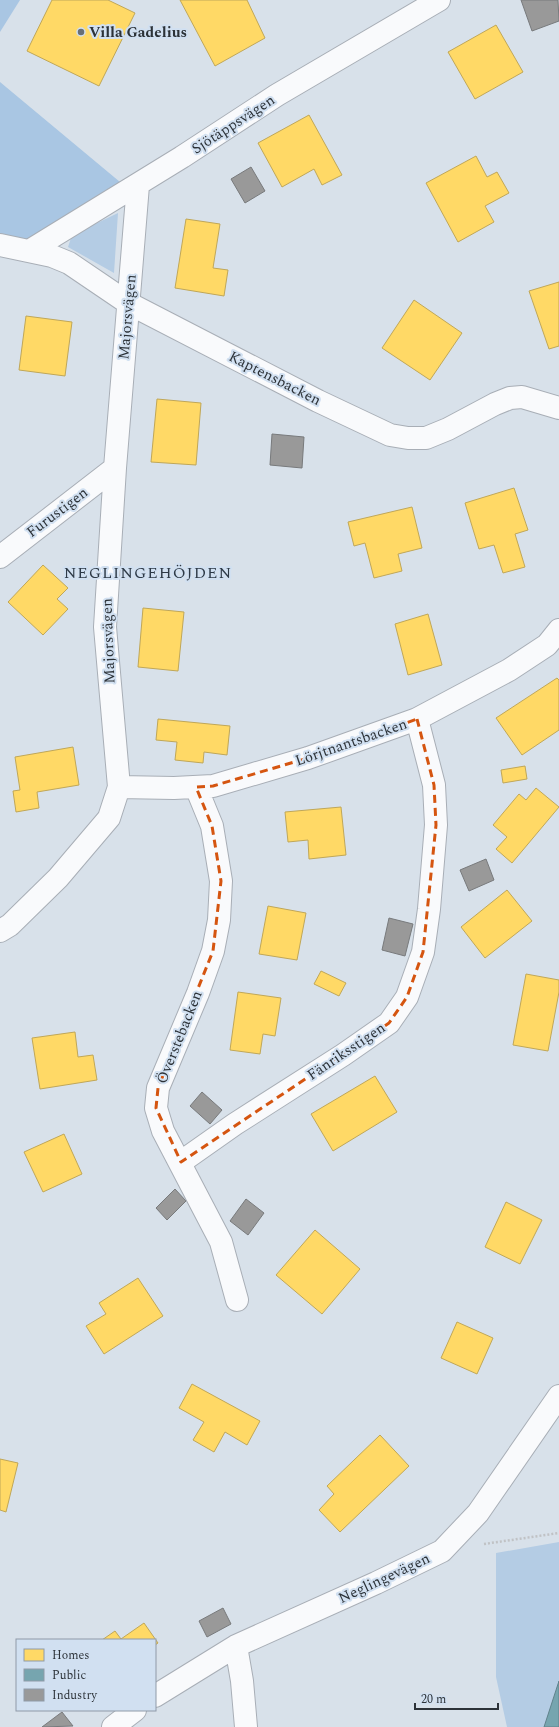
<svg xmlns="http://www.w3.org/2000/svg" width="559" height="1727" viewBox="0 0 559 1727" font-family="Spectral,serif">
<rect width="100%" height="100%" fill="#d8e1ea"/>
<path fill="#b4cce4" d="M118,213L114,273L68,247L72,235Z
M559,1542V1727H507L496,1677V1553Z"/>
<path fill="#a9c6e3" d="M0,0H20L0,32Z
M0,82L120,182L32,240L14,241L0,236Z"/>
<path fill="#ffd966" stroke="#c0a758" d="M52,0H108L135,13L99,86L27,51Z
M180,0H247L265,38L215,66Z
M496,25L523,72L475,99L448,52Z
M309,115L342,175L322,185L314,169L282,187L258,143Z
M476,156L487,177L497,172L509,193L485,206L494,222L458,242L426,183Z
M186,219L220,224L213,268L228,270L224,296L175,288Z
M559,282V346L549,349L529,291Z
M414,300L462,333L430,380L382,348Z
M26,316L72,322L65,376L19,370Z
M157,399L201,403L196,465L151,462Z
M514,488L528,530L515,534L525,567L503,573L494,545L479,549L465,503Z
M412,507L422,548L398,554L402,571L374,578L365,543L354,546L348,522Z
M43,565L68,588L57,599L68,609L43,635L8,602Z
M143,608L184,612L178,671L138,667Z
M428,614L442,665L408,675L395,624Z
M557,678L559,680V730L522,755L496,718Z
M158,719L230,726L227,755L204,752L203,763L175,760L177,742L156,740Z
M73,747L79,785L37,792L39,808L16,812L13,791L20,790L15,757Z
M525,766L527,779L503,783L501,770Z
M536,788L559,807L512,863L496,849L507,837L493,825L519,794L526,800Z
M341,807L346,855L309,859L308,840L288,842L285,812Z
M507,890L532,921L485,958L461,927Z
M268,906L306,913L297,960L259,954Z
M321,971L346,983L339,996L314,984Z
M526,974L559,980V992L548,1051L513,1045Z
M238,992L281,998L275,1036L263,1034L260,1054L230,1050Z
M75,1032L78,1057L93,1055L97,1080L40,1089L32,1038Z
M375,1076L397,1112L333,1151L311,1114Z
M64,1134L82,1174L43,1192L24,1152Z
M506,1202L542,1220L520,1264L485,1247Z
M315,1230L360,1269L322,1314L276,1275Z
M138,1278L163,1316L104,1354L86,1326L106,1314L99,1303Z
M457,1322L493,1338L477,1374L441,1358Z
M192,1384L260,1421L247,1445L225,1432L214,1452L193,1440L204,1422L179,1408Z
M380,1435L409,1466L340,1532L319,1510L334,1494L327,1486Z
M0,1459L18,1463L6,1512L0,1510Z
M144,1623L158,1643L155,1645V1640H102L115,1631L121,1639Z"/>
<path fill="#76a5af" stroke="#60828b" d="M559,1681V1727H544Z"/>
<path fill="#999" stroke="#787a7c" d="M521,0H558L559,21L532,31Z
M251,167L265,191L245,203L231,179Z
M272,434L304,437L302,468L270,465Z
M486,859L494,880L469,891L460,870Z
M389,918L413,924L405,956L382,950Z
M202,1092L222,1110L210,1124L190,1106Z
M175,1189L186,1201L167,1220L156,1208Z
M246,1199L264,1213L248,1235L230,1221Z
M223,1608L231,1624L207,1637L199,1621Z
M62,1712L73,1726L42,1727Z"/>
<g fill="none" stroke-linecap="round" stroke-linejoin="round">
<g stroke="#a8aeb6" stroke-width="24">
<path id="minor" d="M0,245L52,256L69,263L128,303L318,401L390,435L408,438H426L448,429L495,404L510,398L522,397L559,408
M29,251L182,157L277,95L439,0
M0,557L115,468
M119,787L174,788L213,786L308,758L417,719L509,670L547,645L559,630
M196,787L212,826L221,881L219,920L213,951L198,993L158,1088L156,1108L163,1131L221,1242L237,1300
M0,931L10,925L58,878L109,818L119,787L105,627L115,468L138,185
M181,1162L235,1124L343,1055L389,1023L407,997L423,952L429,909L436,825L434,785L417,719
M236,1646L242,1681L246,1727
M155,1696L236,1646L376,1583L442,1551L478,1513L559,1396
M113,1727L135,1710"/>
</g>
<path stroke="#c0c2c5" stroke-width="2.5" stroke-dasharray="2 2" stroke-linecap="butt" d="M484,1544L559,1533"/>
<use href="#minor" stroke="#f9fafc" stroke-width="22"/>
</g>
<path fill="none" stroke="#d55510" stroke-width="3" stroke-dasharray="8 5" stroke-linejoin="round" d="M417,719L434,785L436,825L423,952L407,997L389,1023L181,1162L156,1108L158,1088L213,951L221,881L212,826L196,787L213,786L308,758Z"/>
<circle fill="#686f76" stroke="#d1e0f1" stroke-width="1.5" cx="81" cy="32" r="4"/>
<g text-anchor="middle" stroke-width="4" stroke-linejoin="round" paint-order="stroke">
<g font-size="15" font-weight="bold" fill="#2c3238" stroke="#d1e0f1" text-anchor="start">
<text x="89" y="37">Villa Gadelius</text>
</g>
<g font-size="15" fill="#2c3238" stroke="#d1e0f1">
<text transform="translate(233 124) rotate(-33)" y="5">Sjötäppsvägen</text>
<text transform="translate(127 317) rotate(-85)" y="5">Majorsvägen</text>
<text transform="translate(275 378) rotate(27)" y="5">Kaptensbacken</text>
<text transform="translate(57 512) rotate(-37)" y="5">Furustigen</text>
<text transform="translate(108 641) rotate(-92)" y="5">Majorsvägen</text>
<text transform="translate(351 742) rotate(-19)" y="5">Lörjtnantsbacken</text>
<text transform="translate(179 1037) rotate(-68)" y="5">Överstebacken</text>
<text transform="translate(346 1051) rotate(-34)" y="5">Fänriksstigen</text>
<text transform="translate(384 1578) rotate(-25)" y="5">Neglingevägen</text>
</g>
<g font-size="16" letter-spacing="1" fill="#2e3a47" stroke="#d1e0f1">
<text x="148" y="578">NEGLINGEHÖJDEN</text>
</g>
</g>
<rect x="16" y="1639" width="140" height="72" fill="#d1e0f1" stroke="#8f9aa7"/>
<rect x="24" y="1649" width="20" height="12" fill="#ffd966" stroke="#8f9aa7"/>
<text x="52" y="1659" font-size="12" fill="#2c3238">Homes</text>
<rect x="24" y="1669" width="20" height="12" fill="#76a5af" stroke="#8f9aa7"/>
<text x="52" y="1679" font-size="12" fill="#2c3238">Public</text>
<rect x="24" y="1689" width="20" height="12" fill="#999999" stroke="#8f9aa7"/>
<text x="52" y="1699" font-size="12" fill="#2c3238">Industry</text>
<path d="M415 1703v6h83v-6" fill="none" stroke="#2c3238" stroke-width="2"/>
<text x="421" y="1703" font-size="12" fill="#2c3238" stroke="#d1e0f1" stroke-width="3" paint-order="stroke">20 m</text>
</svg>
